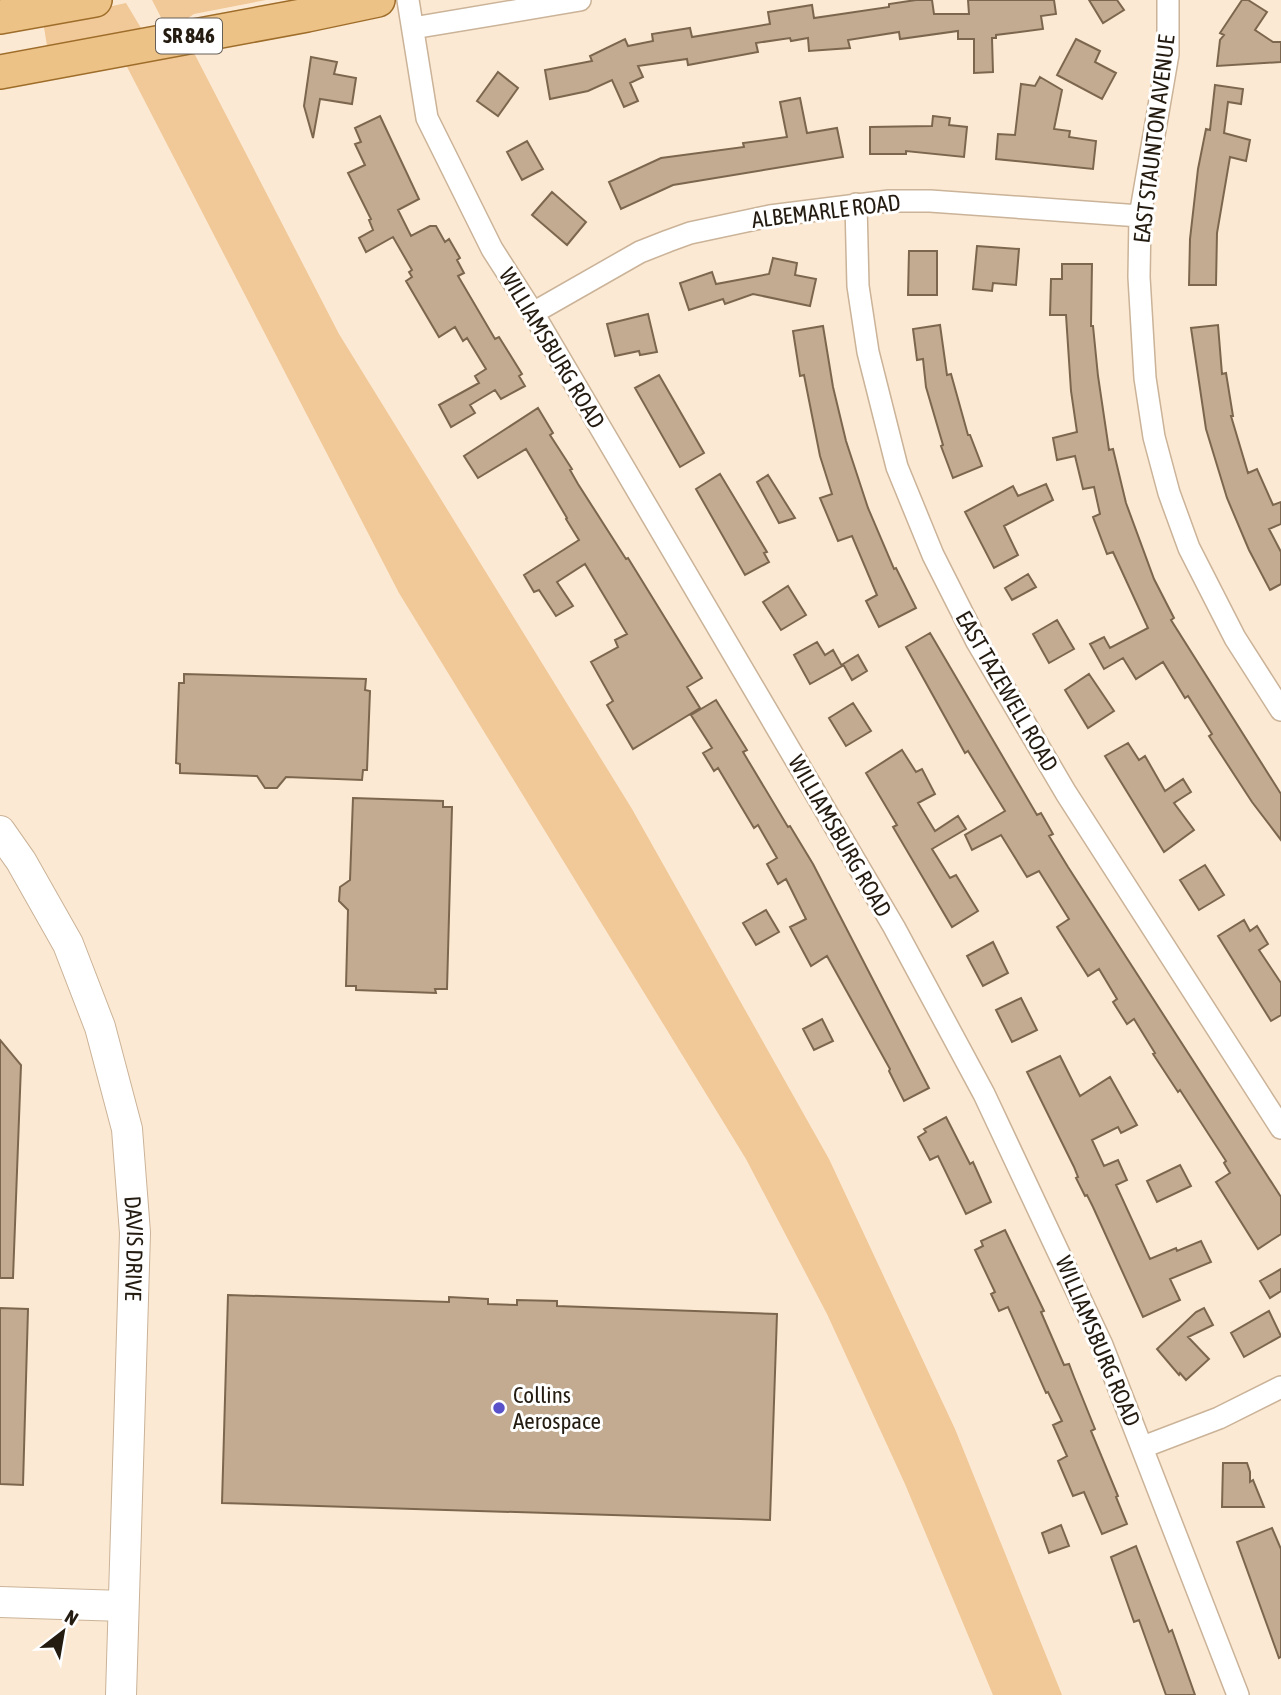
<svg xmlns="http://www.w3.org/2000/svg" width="1281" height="1695" viewBox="0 0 1281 1695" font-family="'Asap Condensed',sans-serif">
<rect width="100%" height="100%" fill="#fce9d3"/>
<path fill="#f1c897" d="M152,0H266L194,14L175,27L167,29Z
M126,3L144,33L48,52L43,21Z
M192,49L339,334L632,809L829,1159L955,1429L1062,1695H993L905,1484L827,1314L746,1159L399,593L124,61Z"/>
<path fill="#c2ab90" stroke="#7c674e" stroke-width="2" d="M916,0H932L934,14H969L968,0H1054L1056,14L1041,16L1043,29L996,35V38H992L993,72L974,73V39H958V31L900,39L899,32L848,40L850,48L809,51L808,38L791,41L790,38L756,43L758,52L688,65L687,59L638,66L643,77L630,83L638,101L624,107L612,80L588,91L550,99L545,70L592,61L590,56L625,39L628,46L653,41L652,34L690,28L692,37L770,24L768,12L812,5L814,18L889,7V4Z
M1089,0H1117L1124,10L1103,23Z
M1242,0H1248L1267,12L1255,30L1273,42H1281V62L1217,66L1220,40L1224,35L1220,33Z
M1076,39L1100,51L1095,62L1116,73L1102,99L1057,75Z
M311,57L337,62L334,74L356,78L352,104L320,99L313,138L304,106Z
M498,72L518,88L498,116L477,101Z
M1040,77L1062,90L1054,129L1070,131L1069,137L1096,141L1093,169L996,159L998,134L1015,135L1021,84L1035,86Z
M1215,85L1243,89L1241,104L1228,102L1224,133L1250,140L1246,161L1230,157L1217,233L1216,285H1189L1190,239L1198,169L1206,129L1210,130Z
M800,98L807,133L837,128L843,157L673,185L621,209L609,182L661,158L744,147L743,143L787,137L780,102Z
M380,116L419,199L398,210L411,236L430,226H436L445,242L449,239L460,258L457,260L464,273L458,276L495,339L499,337L522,374L519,376L525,386L501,399L495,390L470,405L475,413L451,427L439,405L479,383L475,376L486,369L467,338L463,341L455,327L439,337L406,281L412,277L409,272L412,270L393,237L366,252L359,238L373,230L369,220L371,219L348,173L365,165L355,144L361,142L355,128Z
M933,116L950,118L949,125L967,127L964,157L906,151V154H870V127L932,126Z
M527,141L543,169L522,180L507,152Z
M552,192L586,222L567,245L532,215Z
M977,246L1019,249L1016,285L993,283L992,291L973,289Z
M909,251H937V295H908Z
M773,258L797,263L795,275L816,279L810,306L753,294L725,304L723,299L689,310L680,283L712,272L716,284L769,274Z
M1062,264H1092L1091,326H1093L1098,376L1109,450L1113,449L1126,503L1154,579L1174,618L1171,620L1281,794V840L1252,802L1209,736L1212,734L1188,696L1185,698L1163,662L1136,679L1123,658L1104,669L1090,644L1104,637L1110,648L1148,628L1113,552L1107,554L1093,517L1100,514L1094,487L1083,489L1075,456L1057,460L1053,438L1077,432L1071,391L1066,315H1050L1051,279H1062Z
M648,314L657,352L640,355L639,351L615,356L607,324Z
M940,325L947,375L951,374L968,435H970L982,466L953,478L941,446L943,445L926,387L923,359L917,360L913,329Z
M1218,325L1222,374L1226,373L1233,416H1231L1248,473L1257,469L1273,505L1281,502V524L1269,529L1281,552V584L1270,590L1249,550L1227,498L1206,429L1191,328Z
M823,326L833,387L846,441L868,508L894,569L896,568L916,608L879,627L866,601L877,595L852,536L838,541L820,498L832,494L820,456L804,375L800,376L793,331Z
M659,375L704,453L680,467L635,388Z
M538,408L553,433L550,435L572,469L570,470L578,484L626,559L628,558L702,678L687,687L700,708L633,749L607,705L613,701L591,662L618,647L615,640L627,634L585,564L557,582L573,606L556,616L539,590L534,592L524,575L579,540L566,519L567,518L526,449L478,478L464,456Z
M720,474L767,552L764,553L769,562L745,575L696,489Z
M768,475L795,518L779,523L757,482Z
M1046,484L1053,500L1004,526L1018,555L994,568L965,512L1013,486L1018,496Z
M1028,574L1036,587L1012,600L1005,588Z
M788,586L806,615L781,630L763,602Z
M1057,620L1074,649L1049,663L1033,634Z
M930,633L1037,815L1041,813L1053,834L1049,836L1068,867L1281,1197V1234L1258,1249L1216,1182L1230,1173L1224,1163L1226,1161L1180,1090L1178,1092L1153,1054L1155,1053L1134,1019L1127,1024L1113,1002L1117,999L1099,969L1088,976L1057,927L1069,919L1039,871L1027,877L1001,835L972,850L965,835L1005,811L968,751L965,753L906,647Z
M817,642L825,655L833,650L842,666L810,684L794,655Z
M858,655L867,671L852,680L843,664Z
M184,674L366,679L365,690L370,691L367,770H363L362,780L286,777L277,788H265L257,776L180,773V764L176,763L179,683H184Z
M1089,674L1114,711L1088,728L1065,690Z
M716,700L747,750L743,752L788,827L790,826L813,864L929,1088L904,1101L889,1071L890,1069L827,956L811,966L790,927L806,919L786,879L778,884L767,864L777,858L758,825L754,828L718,768L714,771L703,753L712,748L691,715Z
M853,703L871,731L846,746L829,718Z
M1128,743L1139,760L1145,756L1165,791L1183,779L1191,792L1174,803L1194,830L1164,852L1105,756Z
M902,750L916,772L922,769L935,794L918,803L935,831L958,816L966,829L932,849L950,878L956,875L978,911L952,927L893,827L897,825L866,773Z
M353,798L443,801V807H452L447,989H435L436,993L356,990V986H346L348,910L339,901L340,887L350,880Z
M1205,865L1224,895L1199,910L1180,880Z
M766,910L779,932L756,945L743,923Z
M1244,920L1250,931L1257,926L1268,944L1259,950L1281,983V1015L1271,1021L1218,936Z
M993,942L1008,973L983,986L967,956Z
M1021,998L1037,1030L1012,1042L996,1010Z
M822,1019L833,1041L814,1050L803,1029Z
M0,1040L21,1065L13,1278H0Z
M1060,1056L1080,1096L1110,1077L1137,1125L1121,1133L1118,1127L1092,1140L1104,1166L1118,1160L1127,1180L1116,1185L1150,1259L1176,1248L1177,1251L1201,1241L1211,1262L1170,1279L1180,1300L1143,1317L1093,1207L1087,1195L1085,1196L1076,1178L1078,1177L1074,1167L1027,1072Z
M946,1117L970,1164L973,1162L991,1202L966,1214L938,1156L930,1160L918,1137L926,1132L924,1129Z
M1180,1165L1191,1186L1157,1202L1147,1181Z
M1005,1230L1044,1311L1041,1312L1064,1365L1069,1364L1074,1377L1095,1429L1091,1431L1118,1496L1116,1497L1127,1524L1102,1534L1084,1492L1073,1496L1058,1461L1067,1456L1053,1425L1062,1421L1048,1392L1046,1393L1008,1307L999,1311L991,1294L995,1292L975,1250L983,1246L981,1241Z
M1281,1269V1291L1270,1298L1260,1281Z
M228,1295L449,1302V1297L488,1299V1304L517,1305V1300L557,1301V1306L777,1314L770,1520L222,1503Z
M0,1308L28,1309L23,1485L0,1484Z
M1204,1308L1213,1325L1188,1337L1209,1359L1186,1380L1180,1373L1179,1375L1157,1349L1196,1312Z
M1269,1311L1281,1336L1244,1357L1231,1333Z
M1223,1463H1247L1250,1472V1482L1253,1480L1264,1507H1222Z
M1061,1525L1069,1546L1049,1553L1042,1533Z
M1272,1528L1281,1549V1657L1279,1658L1237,1542Z
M1136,1546L1169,1632L1172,1630L1195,1695H1166L1139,1620L1134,1622L1111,1557Z"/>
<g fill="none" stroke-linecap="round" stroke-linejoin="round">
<g stroke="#cab398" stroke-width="24">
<path id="street" d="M408,0L427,118L492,249L533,313L894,927L984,1094L1102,1345L1238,1695
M1168,0V54L1140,216L1139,277L1145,378L1154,437L1169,493L1189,548L1235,638L1281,710
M413,28L580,0
M856,204L858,286L868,352L897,467L933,555L977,642L1066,793L1281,1128
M533,313L640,252L668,241L690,233L770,216L889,201H930L1140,216
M1143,1447L1219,1418L1281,1387"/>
</g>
<g stroke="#cab398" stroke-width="32">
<g id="secondary">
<path id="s1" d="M0,831L21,861L68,944L100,1027L127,1129L135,1233L121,1695"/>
<path d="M0,1602L123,1606"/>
</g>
</g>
<g stroke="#9e6d2a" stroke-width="36">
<path id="primary" d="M0,17L95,0
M0,72L307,15L378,0"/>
</g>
<use href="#street" stroke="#fff" stroke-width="21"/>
<use href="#secondary" stroke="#fff" stroke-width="30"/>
<use href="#primary" stroke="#ecc287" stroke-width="33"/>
</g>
<circle fill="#5851c9" stroke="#fff" stroke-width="2.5" cx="499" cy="1408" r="7"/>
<g text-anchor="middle" stroke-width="6" stroke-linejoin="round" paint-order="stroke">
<rect fill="#fff" stroke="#665f58" stroke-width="2" x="156" y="18.5" width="66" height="35" rx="5"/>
<g font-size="21" font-weight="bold" fill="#241b11">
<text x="189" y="43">SR 846</text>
</g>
<g font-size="23" fill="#241b11" stroke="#fff">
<text transform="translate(1154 139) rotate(-83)" y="8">EAST STAUNTON AVENUE</text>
<text transform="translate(826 211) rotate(-7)" y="8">ALBEMARLE ROAD</text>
<text transform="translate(552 348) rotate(59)" y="8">WILLIAMSBURG ROAD</text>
<text transform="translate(1007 691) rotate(60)" y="8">EAST TAZEWELL ROAD</text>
<text transform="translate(840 836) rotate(60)" y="8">WILLIAMSBURG ROAD</text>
<text dy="8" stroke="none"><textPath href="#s1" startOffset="446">DAVIS DRIVE</textPath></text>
<text transform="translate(1098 1341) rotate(67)" y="8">WILLIAMSBURG ROAD</text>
</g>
<g font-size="23" fill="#241b11" stroke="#fff" text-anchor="start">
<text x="513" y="1403">Collins<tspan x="513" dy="26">Aerospace</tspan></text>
</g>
</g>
<g transform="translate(63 1632) rotate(31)" stroke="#ffffff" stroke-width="5" paint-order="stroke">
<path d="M0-5L12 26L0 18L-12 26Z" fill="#241b11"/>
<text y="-10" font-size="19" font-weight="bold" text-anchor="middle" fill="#241b11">N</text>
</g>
</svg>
